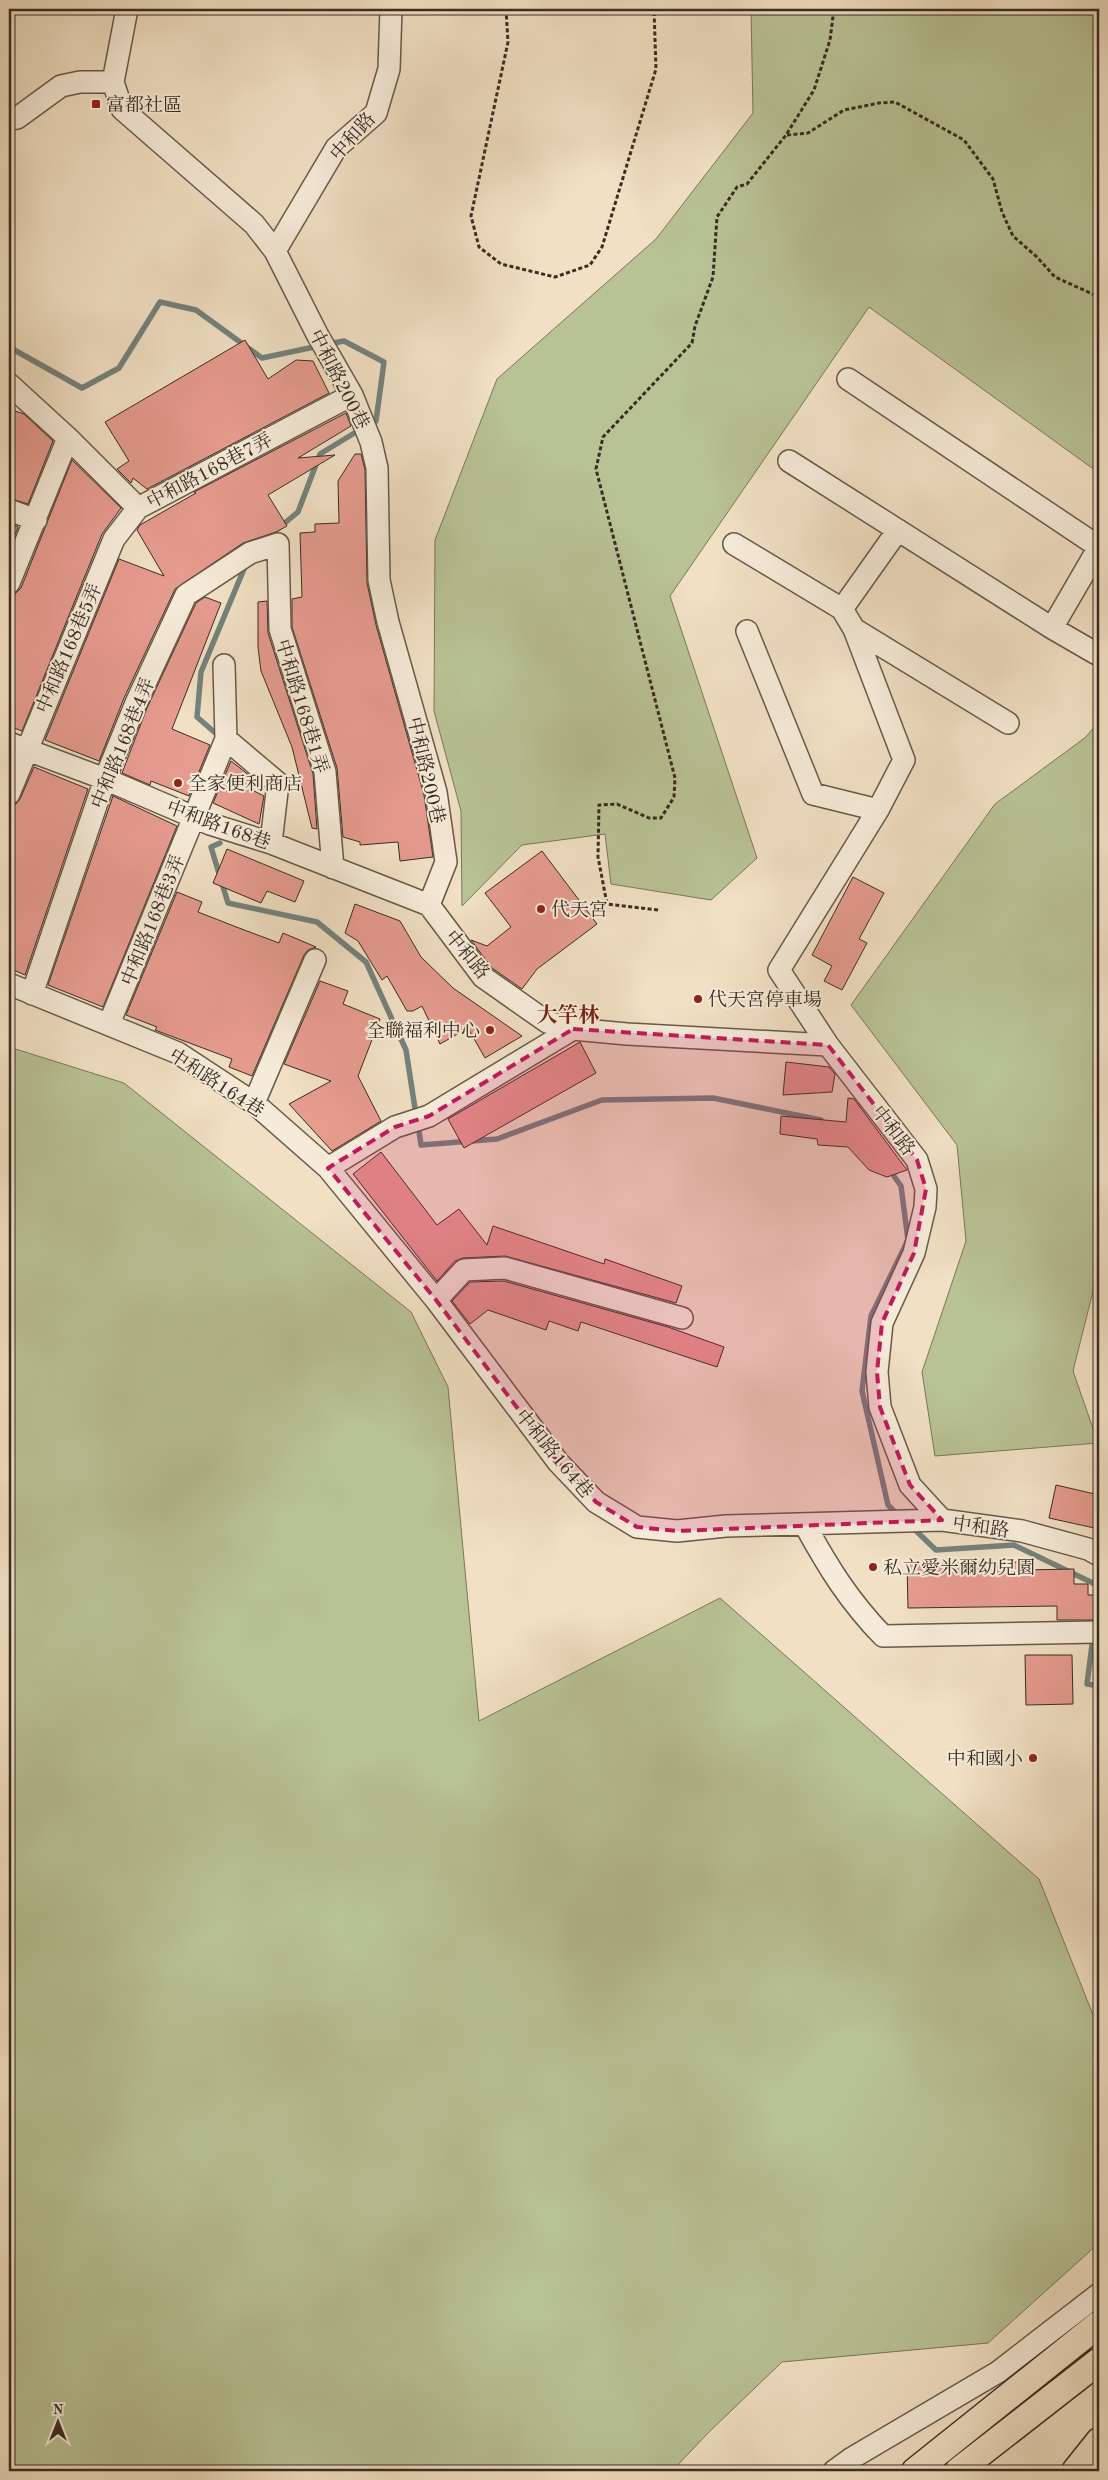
<svg xmlns="http://www.w3.org/2000/svg" width="1108" height="2480" viewBox="0 0 1108 2480" font-family="'Old Standard TT','Noto Serif TC',serif">
<rect width="100%" height="100%" fill="#f1e0c4"/>
<filter id="stains"><feTurbulence type="fractalNoise" baseFrequency=".004" numOctaves="4"/><feColorMatrix values="0 0 0 0 .2 0 0 0 0 .09 0 0 0 0 .02 0 0 0 .5 -.17"/></filter>
<radialGradient id="worn" r=".72"><stop offset=".6" stop-color="#630" stop-opacity="0"/><stop offset="1" stop-color="#630" stop-opacity=".3"/></radialGradient>
<path fill="#b8c295" stroke="#78775c" d="M751,9H1099V473L869,307L670,596L757,858L711,900L611,884L605,834L522,845L462,906L461,811L434,711L435,540L497,379L656,239L753,113Z
M1099,721V1267L1073,1371L1098,1443L935,1456L922,1372L966,1241L957,1145L851,1005L995,804L1086,737Z
M9,1047L124,1083L411,1312L448,1387L479,1721L720,1598L1039,1879L1099,2030V2243L988,2343L782,2362L708,2433L672,2471H9Z"/>
<g fill="none" stroke-linecap="round" stroke-linejoin="round">
<path stroke="#74827d" stroke-width="5.5" d="M328,344L344,341L384,362L376,421L369,425
M9,347L82,388L119,368L160,302L196,310L262,358L319,346
M263,541L298,512L320,454L361,429
M221,738L197,717L201,672L244,569
M220,843L211,847L228,903L317,922L366,962L406,1050L416,1115
M418,1124L421,1145L497,1139L602,1100L713,1098L821,1120
M889,1169L901,1186L908,1240L871,1316L862,1391L888,1505L899,1516
M912,1527L936,1550L1014,1545L1099,1586
M1096,1618L1099,1603
M1093,1637L1087,1684L1099,1686"/>
</g>
<path fill="#e69b8f" stroke="#392c22" d="M245,340L268,379L296,360L313,361L329,393L147,489L133,478L131,483L117,469L129,461L105,422Z
M9,409L24,414L53,441L28,504L9,498Z
M346,413L351,426L298,458L335,455L268,495L287,526L276,532L243,543L175,589L124,698L99,761L45,740L119,559L164,576L137,530L140,525L196,493L194,492Z
M355,454H361L365,470L367,583L376,625L424,795L433,857L400,861L398,842L360,845V842L343,837L337,768L292,627V599L302,597L300,533L315,532V524L339,523L338,481Z
M72,460L121,508L102,534L22,731L9,726V595L16,593L21,588Z
M9,523L18,527L9,550Z
M205,597L221,603L172,729L210,745L189,796L151,781L150,785L122,773L147,708L196,603Z
M267,601L268,633L313,774L317,829L312,828L292,747L261,671L258,647V602Z
M231,761L254,779L250,789L264,796L259,824L213,803Z
M34,767L88,789L25,975L9,968V806L16,804L20,799Z
M113,796L177,826L103,1007L48,985Z
M227,849L304,881L295,902L267,891L261,903L213,883Z
M542,851L597,924L537,969L522,989L492,968L471,940L487,946L511,927L485,893Z
M853,877L884,893L859,939L867,943L842,990L824,981L832,966L812,955Z
M177,892L202,902L198,912L239,928L279,943L283,933L316,947L308,950L304,955L252,1076L229,1067L232,1059L155,1030L157,1027L126,1015Z
M355,904L400,921L421,957L453,988L522,1036L485,1058L468,1028L440,1044L422,1006L413,1011H407L387,976L382,980L358,941L345,933Z
M320,981L348,991L343,1004L380,1019L358,1076L381,1121L332,1151L289,1104L331,1081L284,1064Z
M580,1042L596,1073L464,1148L448,1119Z
M786,1062L829,1067L835,1074L832,1092L783,1095Z
M848,1098L854,1099L907,1170L887,1177L869,1170L848,1147L818,1145L817,1139L780,1134L781,1116L846,1122Z
M381,1152L437,1225L459,1209L487,1245L493,1226L604,1264L605,1259L682,1286L676,1303L505,1256L463,1258L455,1261L437,1281L353,1174Z
M504,1281L668,1327L724,1347L717,1367L581,1322L578,1331L549,1321L546,1330L488,1310L470,1324L452,1301L470,1282Z
M1056,1485L1099,1495V1529L1049,1518Z
M1024,1562V1570L1074,1569V1584H1088V1595H1097L1098,1620H1057V1606L908,1608L907,1564Z
M1025,1655H1072L1073,1704L1026,1705Z"/>
<g fill="none" stroke-linecap="round" stroke-linejoin="round">
<g stroke="#67594a" stroke-width="24">
<path id="minor" d="M127,9L113,82L122,109L254,224L275,251L317,334L352,395L371,442L377,468L379,580L388,622L436,792L446,862L429,905
M9,119L17,118L61,86L80,82H113
M275,251L336,148L376,113L389,69L391,9
M848,379L1099,547
M9,384L68,438L138,508L352,395
M789,461L1052,628L1097,654
M9,510L36,520
M734,544L842,609L854,629L1008,723
M9,583L68,438
M842,609L898,530
M1052,628L1099,547
M747,631L813,794L878,810
M226,739L278,783L271,843
M9,743L105,779L210,824L271,843L429,905
M9,794L114,539L138,508
M429,905L483,977L547,1022L573,1029L627,1034L828,1045L917,1160L926,1189L925,1207L914,1253L882,1323L877,1372L880,1407L910,1485L942,1520L1022,1531L1088,1549L1099,1555
M9,984L178,1053L254,1103L328,1168L395,1127L429,1116L573,1029
M32,994L105,779L136,703L186,595L250,553L278,544L280,629L325,772L333,868
M109,1024L226,739L224,665
M828,1045L779,970L878,810L904,760L854,629
M254,1103L315,960
M328,1168L436,1300L558,1462L596,1502L637,1527L677,1531L726,1526L942,1520
M436,1300L464,1270L505,1268L682,1318
M805,1525C828,1567 849,1601 883,1636L1099,1632
M834,2471L852,2458L998,2372L1099,2294"/>
</g>
<g stroke="#392c22" stroke-width="29">
<path id="major" d="M915,2471L1099,2324
M958,2471L1099,2361
M1075,2471L1099,2441"/>
</g>
<path stroke="#392c22" stroke-width="3" stroke-dasharray="4 2.5" stroke-linecap="butt" d="M506,9L508,42L471,216L479,247L501,264L555,277L590,265L602,247L656,69L654,9
M787,135L808,133L844,110L879,103L895,102L964,140L993,179L1002,212L1013,236L1037,257L1055,277L1099,297
M658,910L607,904L598,857L599,805L617,804L649,818H661L674,797L675,778L596,469L603,437L692,343L695,326L713,277L717,217L737,187L747,184L786,135L814,90L830,40L834,9"/>
<use href="#minor" stroke="#f6ebd9" stroke-width="21"/>
<use href="#major" stroke="#f1e0c4" stroke-width="26"/>
</g>
<path fill="#c2185b" fill-opacity="0.2" stroke="#c2185b" stroke-width="4" stroke-dasharray="10 6" stroke-linejoin="round" d="M573,1029L828,1045L917,1160L926,1189L914,1253L882,1323L877,1372L880,1407L910,1485L942,1520L677,1531L637,1527L596,1502L558,1462L436,1300L328,1168L395,1127L429,1116Z"/>
<g fill="#8f2418" stroke="#f6ebd9" stroke-width="2">
<rect x="91" y="99" width="10" height="10" rx="2.5"/>
<circle cx="178" cy="783" r="5"/>
<circle cx="541" cy="909" r="5"/>
<circle cx="698" cy="999" r="5"/>
<circle cx="490" cy="1030" r="5"/>
<circle cx="873" cy="1567" r="5"/>
<circle cx="1033" cy="1758" r="5"/>
</g>
<g text-anchor="middle" stroke-width="4" stroke-linejoin="round" paint-order="stroke">
<g font-size="19" fill="#392c22" stroke="#f6ebd9" text-anchor="start">
<text x="106" y="111">富都社區</text>
<text x="188" y="790">全家便利商店</text>
<text x="551" y="916">代天宮</text>
<text x="708" y="1006">代天宮停車場</text>
<text x="480" y="1037" text-anchor="end">全聯福利中心</text>
<text x="883" y="1574">私立愛米爾幼兒園</text>
<text x="1023" y="1765" text-anchor="end">中和國小</text>
</g>
<g font-size="19" fill="#392c22" stroke="#f6ebd9">
<text transform="translate(352 136) rotate(-48)" y="7">中和路</text>
<text transform="translate(340 379) rotate(63)" y="7">中和路200巷</text>
<text transform="translate(209 470) rotate(-28)" y="7">中和路168巷7弄</text>
<text transform="translate(68 648) rotate(-67)" y="7">中和路168巷5弄</text>
<text transform="translate(303 706) rotate(73)" y="7">中和路168巷1弄</text>
<text transform="translate(122 743) rotate(-68)" y="7">中和路168巷4弄</text>
<text transform="translate(427 770) rotate(77)" y="7">中和路200巷</text>
<text transform="translate(219 824) rotate(20)" y="7">中和路168巷</text>
<text transform="translate(152 920) rotate(-68)" y="7">中和路168巷3弄</text>
<text transform="translate(468 954) rotate(50)" y="7">中和路</text>
<text transform="translate(217 1082) rotate(33)" y="7">中和路164巷</text>
<text transform="translate(894 1130) rotate(52)" y="7">中和路</text>
<text transform="translate(555 1453) rotate(50)" y="7">中和路164巷</text>
<text transform="translate(981 1526) rotate(8)" y="7">中和路</text>
</g>
<g font-size="21" font-weight="bold" fill="#7a1f14" stroke="#f6ebd9">
<text x="568" y="1022">大竿林</text>
</g>
</g>
<rect width="1108" height="2480" fill="none" stroke="#f1e0c4" stroke-width="30"/>
<rect x="10" y="10" width="1088" height="2460" fill="none" stroke="#392c22" stroke-width="2.5"/>
<rect x="15" y="15" width="1078" height="2450" fill="none" stroke="#392c22"/>
<g transform="translate(58 2422)" stroke="#f6ebd9" stroke-width="4" paint-order="stroke">
<path d="M0-4L9 19L0 12L-9 19Z" fill="#392c22"/>
<text y="-8" font-size="14" font-weight="bold" text-anchor="middle" fill="#392c22">N</text>
</g>
<rect width="100%" height="100%" filter="url(#stains)"/>
<rect width="100%" height="100%" fill="url(#worn)"/>
</svg>
